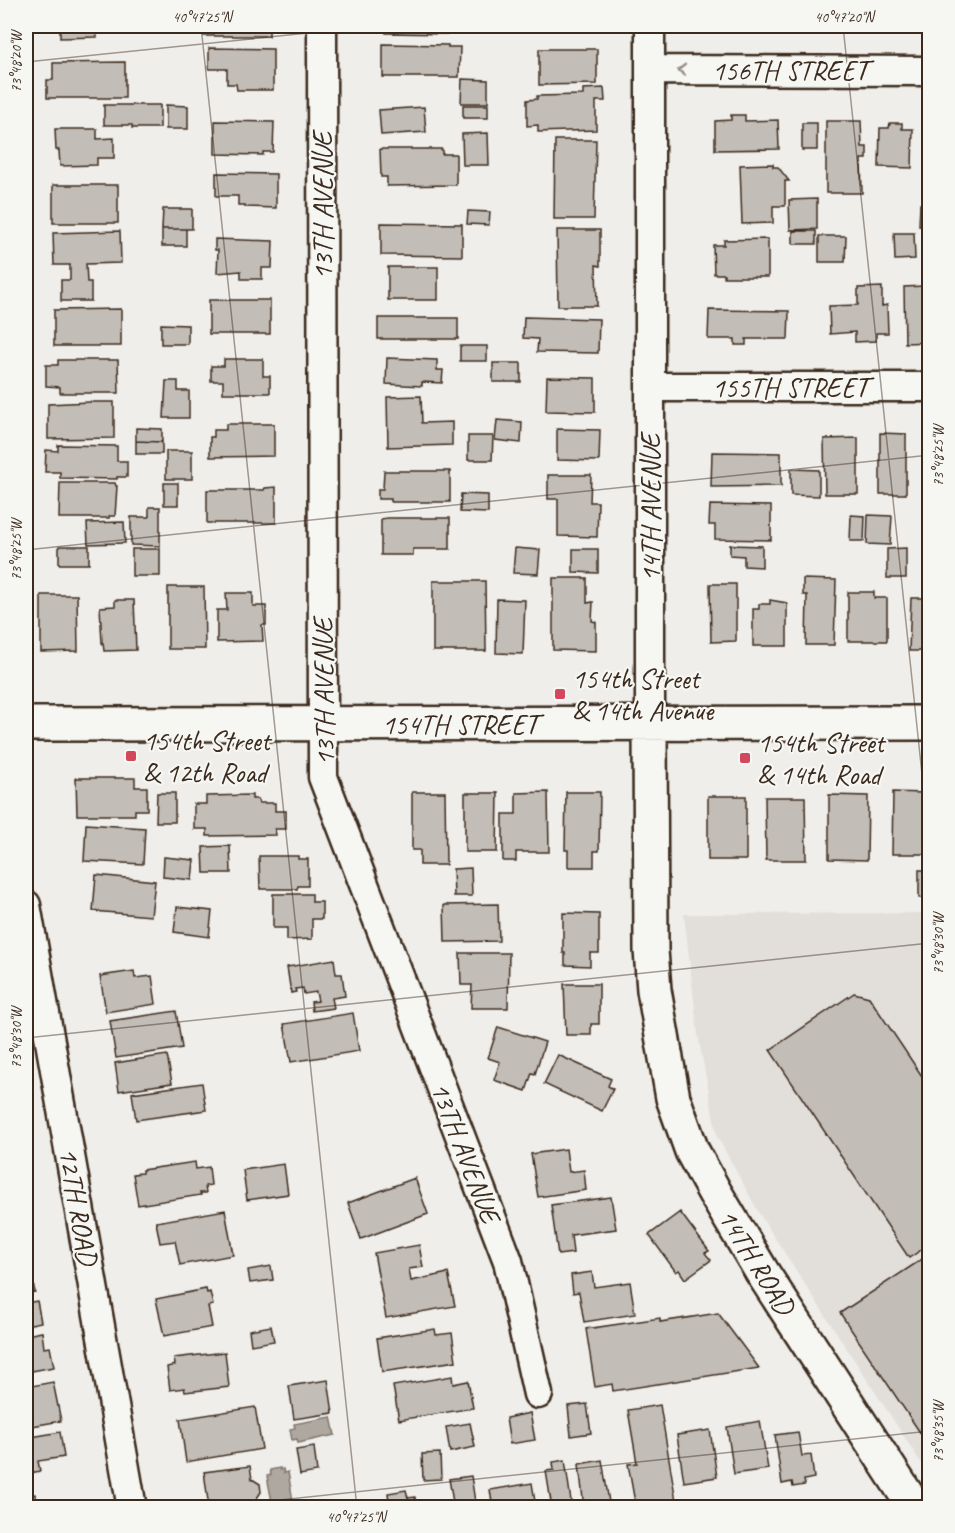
<svg xmlns="http://www.w3.org/2000/svg" width="955" height="1533" viewBox="0 0 955 1533" font-family="Caveat,sans-serif">
<rect width="100%" height="100%" fill="#efeeea"/>
<filter id="ink" filterUnits="userSpaceOnUse"><feTurbulence type="fractalNoise" baseFrequency=".0167" numOctaves="2"/><feDisplacementMap in="SourceGraphic" scale="12" xChannelSelector="R" yChannelSelector="G"/><feConvolveMatrix kernelMatrix="1 2 1 2 8 2 1 2 1" color-interpolation-filters="sRGB"/></filter>
<g filter="url(#ink)">
<path fill="#e2dfdb" d="M929,913V1475L760,1215L717,1136L698,1035L684,914Z"/>
<path fill="#afa8a1" stroke="#81766d" stroke-width="1.5" d="M331,1417L335,1435L298,1443L297,1439L292,1440L290,1429L295,1428L294,1424Z
M280,1468V1470L283,1469L284,1473L288,1472L294,1507H273L267,1476L271,1475L270,1470Z"/>
<path fill="#c2bdb7" stroke="#3b2a1e" stroke-width="1.5" d="M60,26H97V37L60,38Z
M204,26H269V36H204Z
M386,26H450V34L386,33Z
M383,44L448,45V47H460L459,77H383Z
M209,48L273,49V90H237L236,84H227V69H209Z
M539,49H597V84L539,85Z
M125,62V98H47V80H53V63Z
M462,79L488,80V103H461Z
M604,88L605,101H596V130L538,132V125L527,126V100L537,99V96L583,95V89Z
M104,105H160V128H132V125H104Z
M166,105L188,106V129H166Z
M463,105H488V118H463Z
M424,107L426,132L381,135L379,110Z
M731,115H745V121L778,120L779,149L715,150V121L731,120Z
M215,121L274,122L273,152H263V155L215,154Z
M826,121H861L862,147H867V159H861L862,193H826Z
M802,123H817V150H802Z
M890,123H902V129H913L912,168L879,167L880,128H889Z
M55,129H97V139L114,138V158H97V165L60,166L59,150H56Z
M488,133L489,165H463L462,134Z
M555,140H596L594,219H554Z
M380,149H442V154H456V185L387,186V177H381Z
M773,164V167H778L789,181H785V206H773V223L742,224L740,165Z
M216,173L276,174V208L245,207V205H238V196H216Z
M53,185H118V223H53Z
M817,199V229L790,230L789,200Z
M920,204H930V227L919,226Z
M163,209H192V229H162Z
M468,211L490,212L489,225L467,224Z
M381,223L462,224V256L381,255Z
M162,229H186V246H162Z
M557,230H600V266L596,265L597,306H558Z
M120,231L121,263L86,264L87,282H91V301H61V280H70V265H54L53,233Z
M793,231H816V244H793Z
M894,233H914L915,259L895,260Z
M819,236H846L845,262H819Z
M215,239L273,241L272,268H262V279H241V271L217,273L218,250H215Z
M768,239V277H724V274H714L713,245H724V240Z
M388,267H438V300H388Z
M924,286V291H930V342L905,343L904,287Z
M882,287V306L887,305L888,333H876V341L855,342V332L830,334L829,306L858,305V288Z
M209,300H270V334H209Z
M121,309V346H54V310Z
M709,310L789,311L788,339H746V345H735V339H708Z
M524,317L599,319L598,353L537,352L538,339L523,338Z
M378,318H458V339H378Z
M161,324L188,325V344H161Z
M460,346H487V361H460Z
M387,358L437,360V370H443L442,383L422,382V386L386,384Z
M224,359H263V376H270V393H223V381H211V366H224Z
M58,360H118L119,393H60V387L46,386V365H58Z
M493,363H521V382H493Z
M547,377L595,378V412L546,411Z
M166,381H178V391H189V418H164Z
M421,396L422,423L452,422V445L388,447L387,397Z
M90,402H114V438L48,439V404Z
M497,420L522,422L521,443L495,440Z
M226,424H274V456L210,457V437H214V430H226Z
M136,428L162,429V442L136,441Z
M557,429L600,430L599,461L557,460Z
M880,433L906,434V494H880Z
M468,436H493L492,460H468Z
M858,438V494H825L824,439Z
M136,441L162,442V454H136Z
M58,445L117,446V461H127V477H117V479L60,478V472H45L46,450L58,451Z
M166,451H192V479H166Z
M712,452L781,453V486L711,487Z
M791,469L819,470V496L791,495Z
M384,471H450V502H391V499H378V489H383Z
M548,475H591L590,502H598L597,537L558,536V499H548Z
M60,483H115L116,486H117L115,516H109V518H59Z
M164,483H178V505H164Z
M276,487V523H207V490H264L265,488Z
M461,494L488,495V513L460,512Z
M710,505L771,506V540L715,539V525H709Z
M149,507H160V546L131,545V517H149Z
M851,515L865,516L864,541H850Z
M868,515L892,516L890,545L867,544Z
M387,518H450V549H413V555H381V519Z
M124,522L125,543L88,544L87,523Z
M730,545L762,546V567L744,566V556L730,555Z
M59,546H89V564H59Z
M515,548L540,550L538,574L513,573Z
M906,548V578H887V549Z
M132,549H160V576H132Z
M573,549H598V573L573,572Z
M553,578H587V603L593,602L592,621L596,622V651L553,650Z
M803,579L836,580L834,645H806L807,595H803Z
M433,581H485L486,651H433Z
M710,584H736V641L711,642Z
M168,587H204L205,649H168Z
M848,592H874V598H887V641H848Z
M226,593H253V606H266V625H262L263,641L217,642V610H227Z
M41,595H77L78,651L41,652Z
M911,598H930V651H909Z
M497,599L525,600L523,654L496,653Z
M115,600H134L136,650L104,651L103,643H102L100,607L115,606Z
M770,600L787,603V646H753V609H759V604H770Z
M76,778H135V787H147V810H135V815H77Z
M924,790H930L927,854H892L893,792L924,793Z
M412,792H445L446,865H420V850H412Z
M548,792L549,852H516V861H503V814H516V793Z
M566,792H600L599,851H594V867H568V850H565Z
M157,793H175V822H156Z
M465,793H498L497,852H465Z
M252,795V799H258L259,803H275V811H286V829H275L276,835L207,836V829H194V804H206V796Z
M829,795L868,796L867,860L829,859Z
M708,796H746V860H708Z
M765,797H805L806,860H766Z
M86,824L145,828L143,864L84,861Z
M230,846L231,873H204L203,847Z
M259,856H298V859H308V886H298L297,889H260Z
M164,857L194,860L192,880L163,877Z
M471,868L472,896H454L453,869Z
M919,870H930V897L919,898Z
M96,875L155,881L151,916L93,911Z
M273,894H312V902H322V919H312V939L287,940V928H273Z
M498,904L499,941L445,942L444,905Z
M177,907L212,911L209,937L174,932Z
M563,913L599,914V953H590V966L565,965V953H563Z
M460,953H509L508,1008H471L472,985H461Z
M334,959L336,974H342L345,996L332,998L334,1008L312,1011L311,1002L318,1001L316,992L304,994L303,988L295,989L296,992L291,993L287,967Z
M134,971L135,978L152,976L156,1004L106,1012L100,976Z
M564,984H599V1024H591V1035H566Z
M854,993L869,997L930,1088V1244L909,1258L770,1050Z
M176,1011L182,1048L116,1058L110,1021Z
M353,1013L359,1051L291,1062L284,1024Z
M498,1027L545,1042L535,1074L532,1073L526,1091L494,1080L500,1062L488,1058Z
M167,1055L172,1083L119,1091L115,1063Z
M558,1055L611,1079L608,1086L613,1089L602,1111L544,1084Z
M202,1083L206,1110L136,1120L132,1093Z
M566,1149L569,1172L584,1170L586,1190L538,1197L531,1154Z
M195,1162L196,1169L209,1167L211,1185L205,1186L206,1193H200L201,1195L138,1205L133,1174L142,1173V1170Z
M284,1164L288,1194L247,1200L243,1170Z
M415,1178L428,1214L361,1239L348,1203Z
M611,1197L616,1229L571,1235L573,1253L558,1255L551,1205Z
M225,1210L233,1255L180,1265L175,1241L160,1243L156,1222Z
M680,1212L709,1251L705,1253L711,1260L685,1279L679,1270L676,1272L649,1235Z
M419,1245L423,1267L409,1269L411,1281L448,1273L455,1306L386,1318L374,1253Z
M930,1254V1441L927,1443L840,1313Z
M271,1266L273,1280L250,1283L248,1270Z
M30,1270L35,1292L26,1294V1271Z
M592,1272L594,1287L630,1282L635,1314L584,1322L579,1292L573,1293L571,1275Z
M206,1289L207,1293L210,1292L213,1305L208,1306L212,1327L164,1336L156,1299Z
M37,1301L41,1322L26,1325V1303Z
M718,1313L759,1368L613,1391L612,1384L595,1387L586,1329L660,1318V1322Z
M271,1326L274,1341L251,1345L249,1330Z
M435,1329L436,1335L452,1333L456,1361L382,1372L377,1338Z
M42,1332L44,1348L50,1347L54,1367L26,1372V1335Z
M225,1352L229,1387L185,1392L184,1388L170,1390L167,1367L175,1365L174,1358Z
M452,1376L453,1384L468,1381L473,1408L399,1420L393,1386Z
M328,1380L333,1413L294,1419L289,1386Z
M53,1382L61,1421L26,1427V1387Z
M587,1404L591,1433L571,1436L568,1406Z
M660,1405L677,1507L636,1508L628,1464L637,1463L628,1410Z
M255,1407L262,1449L186,1462L180,1419Z
M530,1413L535,1440L510,1444L506,1418Z
M760,1421L768,1469L734,1474L727,1427Z
M470,1423L475,1447L450,1452L446,1427Z
M710,1430L717,1477L684,1482L677,1435Z
M60,1432L64,1457L38,1461L40,1471L26,1474V1438Z
M798,1432L802,1456L811,1455L814,1478L804,1480L805,1485L793,1487L792,1482L782,1484L775,1435Z
M314,1447L317,1472L300,1475L296,1450Z
M440,1453L441,1479L423,1480L422,1454Z
M565,1460L572,1508H552L546,1471L554,1470L553,1462Z
M602,1460L610,1508H584L579,1464Z
M250,1466L252,1479L260,1484L261,1492L257,1498L258,1508H209L204,1472Z
M471,1476L476,1508H454L449,1479Z
M532,1483L536,1508H493L490,1490Z
M406,1490L408,1498L415,1497L416,1506L415,1508H390L388,1493Z
M35,1494L37,1508H26V1495Z"/>
<g fill="none" stroke-linecap="round" stroke-linejoin="round">
<g stroke="#3b2a1e" stroke-width="33">
<path id="street" d="M322,26L323,777L508,1261L538,1394
M650,26V723
M650,70L930,71
M650,387H930
M26,905L132,1508"/>
</g>
<g stroke="#3b2a1e" stroke-width="38">
<path id="secondary" d="M650,723L651,950L654,990L673,1098L692,1151L715,1193L762,1272L915,1508
M26,724L930,723"/>
</g>
<use href="#street" stroke="#f6f6f2" stroke-width="28"/>
<use href="#secondary" stroke="#f6f6f2" stroke-width="33"/>
</g>
<defs><path id="oneway-chevron" d="M-2-3.5L2.5 0L-2 3.5" fill="none" stroke-width="1.6" stroke-linecap="round" stroke-linejoin="round" transform="scale(1.5)"/></defs>
<use stroke="#989088" href="#oneway-chevron" transform="translate(682 70) rotate(-180)"/>
</g>
<path fill="none" stroke="#3b2a1e" stroke-width="1.5" stroke-opacity="0.45" d="M201,26L357,1508M843,26L930,850M26,62L377,26M26,550L930,455M26,1038L930,943M205,1508L930,1431"/>
<g fill="#d1495b" stroke="#f6f6f2" stroke-width="2">
<rect x="554" y="688" width="12" height="12" rx="3"/>
<rect x="125" y="750" width="12" height="12" rx="3"/>
<rect x="739" y="752" width="12" height="12" rx="3"/>
</g>
<g text-anchor="middle" stroke-width="4.5" stroke-linejoin="round" paint-order="stroke">
<g font-size="28" fill="#3b2a1e" stroke="#f6f6f2">
<text x="790" y="80">156TH STREET</text>
<text transform="translate(322 206) rotate(-90)" y="10">13TH AVENUE</text>
<text x="790" y="397">155TH STREET</text>
<text transform="translate(650 508) rotate(-90)" y="10">14TH AVENUE</text>
<text transform="translate(323 692) rotate(-91)" y="10">13TH AVENUE</text>
<text x="460" y="734">154TH STREET</text>
<text transform="translate(466 1152) rotate(69)" y="10">13TH AVENUE</text>
<text transform="translate(79 1206) rotate(80)" y="10">12TH ROAD</text>
<text transform="translate(757 1261) rotate(58)" y="10">14TH ROAD</text>
</g>
<g font-size="28" fill="#3b2a1e" stroke="#f6f6f2" text-anchor="start">
<text x="572" y="688">154th Street<tspan x="572" dy="32">&amp; 14th Avenue</tspan></text>
<text x="143" y="750">154th Street<tspan x="143" dy="32">&amp; 12th Road</tspan></text>
<text x="757" y="752">154th Street<tspan x="757" dy="32">&amp; 14th Road</tspan></text>
</g>
</g>
<rect width="955" height="1533" fill="none" stroke="#f6f6f2" stroke-width="66"/>
<rect x="33" y="33" width="889" height="1467" fill="none" stroke="#3b2a1e" stroke-width="2"/>
<g font-size="15" text-anchor="middle" fill="#3b2a1e">
<text x="202" y="22">40°47'25"N</text>
<text x="844" y="22">40°47'20"N</text>
<text transform="translate(16 62) rotate(-90)" y="5">73°48'20"W</text>
<text transform="translate(938 456) rotate(-90)" y="5">73°48'25"W</text>
<text transform="translate(16 550) rotate(-90)" y="5">73°48'25"W</text>
<text transform="translate(938 944) rotate(-90)" y="5">73°48'30"W</text>
<text transform="translate(16 1038) rotate(-90)" y="5">73°48'30"W</text>
<text transform="translate(938 1432) rotate(-90)" y="5">73°48'35"W</text>
<text x="356" y="1522">40°47'25"N</text>
</g>
</svg>
